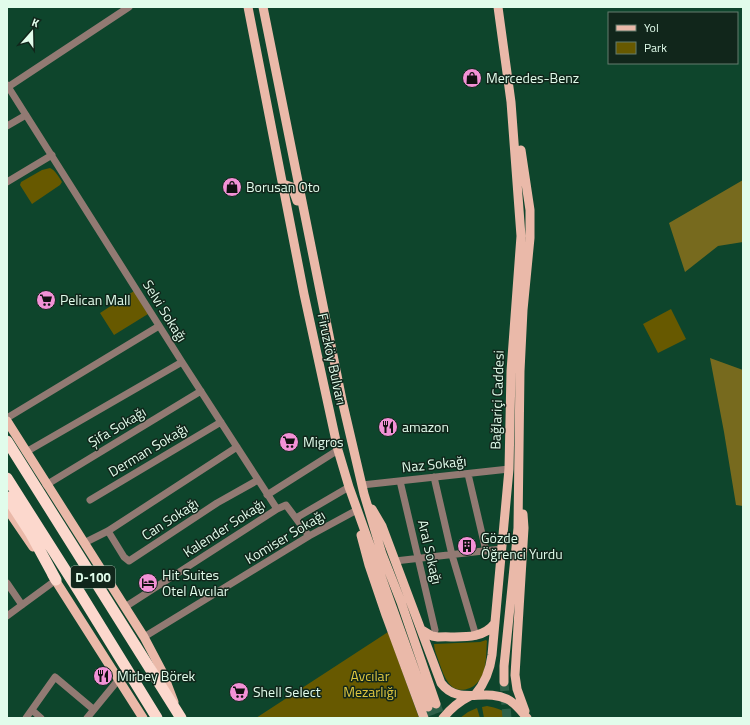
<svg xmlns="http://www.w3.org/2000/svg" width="750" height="725" viewBox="0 0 750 725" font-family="'Titillium Web',sans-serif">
<rect width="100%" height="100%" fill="#0e452c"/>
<path fill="#675900" d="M50,168C55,170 59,177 62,182L60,185L32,204L20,185L21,182L42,170Z
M134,291L148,314L114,335L100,313Z
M671,309L686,339L658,353L643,324Z
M388,632L419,718H256Z
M486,640L487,641C486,653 487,667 481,678C478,682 475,686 470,688C450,696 444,676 439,662C437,656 434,650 434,644L480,642Z
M487,706C497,708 505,710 511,718H484L482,707Z
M477,708L480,718H460L468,712Z"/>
<path fill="#776a1e" d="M743,180V242L718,246L685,272L669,223Z
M710,358L743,370V506L736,505L724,432Z"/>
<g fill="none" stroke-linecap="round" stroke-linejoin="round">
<path stroke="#2e6049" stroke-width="9" stroke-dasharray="9 4.5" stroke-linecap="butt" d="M504,682L507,718
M436,704L441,718
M428,707L432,718"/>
<path stroke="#927a73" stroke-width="7" d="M7,85L182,362L277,509
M8,87L129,7
M7,126L26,115
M7,182L52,155
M7,418L159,326
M26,452L182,362
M468,474L486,551
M434,477L452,555L476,636
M400,481L435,630
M46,485L201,391
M362,485L509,469
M267,495L338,450
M90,500L221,422
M296,518L349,487
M108,531L124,557L129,561L217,503L258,480
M84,543L108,531L237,447
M395,561L501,549
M7,583L22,605
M125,607L277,509L286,505L309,536
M7,616L56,580
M144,637L309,536L357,510
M32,710L41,718
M26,718L55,677L93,709
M87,718L119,679"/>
<path stroke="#eab9a9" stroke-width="9" d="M248,7L304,294L338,450L349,487L428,707
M263,7L342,400L364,494L382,554L401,602L436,704
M283,184L292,187L297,201
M7,421L144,637L163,673L174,702
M7,509L33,547
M372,509L382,526L441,683C458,706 484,688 507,699C516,703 521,711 527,718
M523,514L524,528L515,675L517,689L525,711
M361,535L369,565L386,615L424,718
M52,575L143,718
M422,630L432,636L438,637C458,636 482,641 495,623
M504,682V666L518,528L520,371L523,310L530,238V210L521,150
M475,695C485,683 490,671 492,655L509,469L511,371L521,236L511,102L498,7
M443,718C451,708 458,702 470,696"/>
<path stroke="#fcd8cd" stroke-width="11" d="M7,441L181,718
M7,478L80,593L157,718
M7,497L31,534L56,580"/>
</g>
<defs>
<g id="shop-disc" transform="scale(1)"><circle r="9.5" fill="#f291d6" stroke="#11261b"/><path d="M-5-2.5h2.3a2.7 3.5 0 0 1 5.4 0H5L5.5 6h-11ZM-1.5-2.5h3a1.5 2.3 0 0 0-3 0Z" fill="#111"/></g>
<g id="supermarket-disc" transform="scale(1)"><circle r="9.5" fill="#f291d6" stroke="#11261b"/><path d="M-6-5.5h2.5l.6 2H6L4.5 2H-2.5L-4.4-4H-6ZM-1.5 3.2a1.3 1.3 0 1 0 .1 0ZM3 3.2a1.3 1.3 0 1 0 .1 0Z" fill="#111"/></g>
<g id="restaurant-disc" transform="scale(1)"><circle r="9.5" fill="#f291d6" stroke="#11261b"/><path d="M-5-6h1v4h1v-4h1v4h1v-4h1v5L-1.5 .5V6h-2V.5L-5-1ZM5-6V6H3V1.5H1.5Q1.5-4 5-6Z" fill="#111"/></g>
<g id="building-disc" transform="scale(1)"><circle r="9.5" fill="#f291d6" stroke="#11261b"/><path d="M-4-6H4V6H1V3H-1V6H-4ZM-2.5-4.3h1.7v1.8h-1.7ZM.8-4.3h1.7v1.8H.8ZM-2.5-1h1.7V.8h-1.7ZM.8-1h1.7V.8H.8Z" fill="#111"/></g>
<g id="hotel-disc" transform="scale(1)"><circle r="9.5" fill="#f291d6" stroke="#11261b"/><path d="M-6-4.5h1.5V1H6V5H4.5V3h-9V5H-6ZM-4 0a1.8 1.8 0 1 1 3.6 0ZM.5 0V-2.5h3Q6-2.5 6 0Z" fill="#111"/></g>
</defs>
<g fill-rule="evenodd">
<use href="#shop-disc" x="472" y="78"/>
<use href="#shop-disc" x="232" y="187"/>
<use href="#supermarket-disc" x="46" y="300"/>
<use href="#restaurant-disc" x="388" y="427"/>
<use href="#supermarket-disc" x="289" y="442"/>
<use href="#building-disc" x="467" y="546"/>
<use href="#hotel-disc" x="148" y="583"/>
<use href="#restaurant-disc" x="103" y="676"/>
<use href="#supermarket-disc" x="239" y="692"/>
</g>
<g text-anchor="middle" stroke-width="3" stroke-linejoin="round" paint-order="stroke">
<rect fill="#11261b" stroke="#a3bcad" stroke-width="1" x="71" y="566" width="44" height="22" rx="3"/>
<g font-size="13" font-weight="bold" fill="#e1fceb">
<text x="93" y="582">D-100</text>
</g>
<g font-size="14" fill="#e1fceb" stroke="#11261b" text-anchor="start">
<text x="486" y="83">Mercedes-Benz</text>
<text x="246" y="192">Borusan Oto</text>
<text x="60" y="305">Pelican Mall</text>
<text x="402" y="432">amazon</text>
<text x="303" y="447">Migros</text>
<text x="481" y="543">Gözde<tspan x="481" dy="16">Öğrenci Yurdu</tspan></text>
<text x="162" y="580">Hit Suites<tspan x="162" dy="16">Otel Avcılar</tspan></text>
<text x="117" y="681">Mirbey Börek</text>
<text x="253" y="697">Shell Select</text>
</g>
<g font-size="14" fill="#e1fceb" stroke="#11261b">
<text transform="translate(165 311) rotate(58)" y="5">Selvi Sokağı</text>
<text transform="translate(332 359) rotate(78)" y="5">Firuzköy Bulvarı</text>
<text transform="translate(497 400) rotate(-88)" y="5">Bağlariçi Caddesi</text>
<text transform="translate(117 427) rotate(-31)" y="5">Şifa Sokağı</text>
<text transform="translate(148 450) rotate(-31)" y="5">Derman Sokağı</text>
<text transform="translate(434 464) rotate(-6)" y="5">Naz Sokağı</text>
<text transform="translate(170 519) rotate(-33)" y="5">Can Sokağı</text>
<text transform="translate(224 528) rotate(-33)" y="5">Kalender Sokağı</text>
<text transform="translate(285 537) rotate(-31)" y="5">Komiser Sokağı</text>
<text transform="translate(430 552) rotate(77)" y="5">Aral Sokağı</text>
</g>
<g font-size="14" fill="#dfc63f" stroke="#11261b">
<text x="370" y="681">Avcılar<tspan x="370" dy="16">Mezarlığı</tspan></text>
</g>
</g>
<rect width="750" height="725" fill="none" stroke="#e1fceb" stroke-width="16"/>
<rect x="608" y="12" width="130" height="52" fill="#11261b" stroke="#647c6e"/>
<rect x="616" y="25" width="20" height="6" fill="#eab9a9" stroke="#647c6e"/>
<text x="644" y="32" font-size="12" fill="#e1fceb">Yol</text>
<rect x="616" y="42" width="20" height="12" fill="#675900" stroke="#647c6e"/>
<text x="644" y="52" font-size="12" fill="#e1fceb">Park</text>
<g transform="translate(32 32) rotate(20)" stroke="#11261b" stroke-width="3" paint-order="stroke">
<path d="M0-3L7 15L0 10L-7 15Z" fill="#e1fceb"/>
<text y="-6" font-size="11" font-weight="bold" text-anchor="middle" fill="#e1fceb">K</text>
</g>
</svg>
